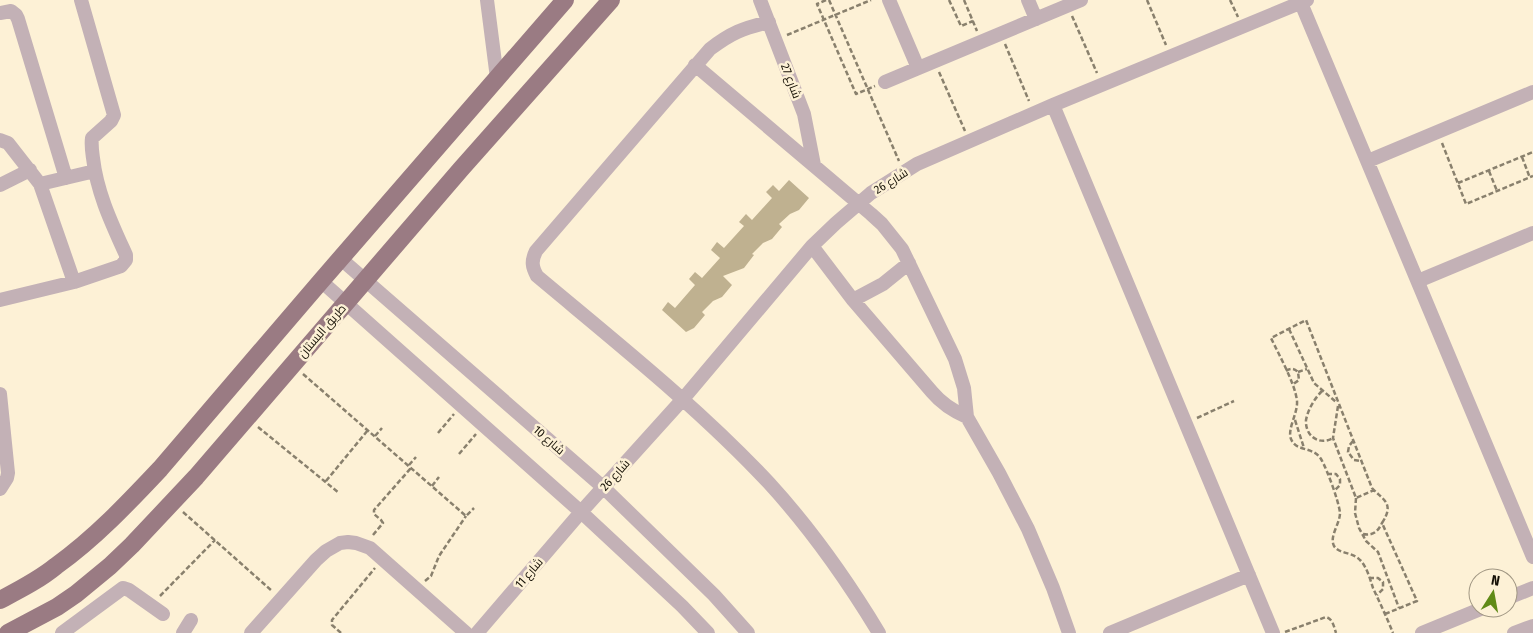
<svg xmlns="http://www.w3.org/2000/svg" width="1533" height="633" viewBox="0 0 1533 633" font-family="'Fira Sans Condensed',Cairo,sans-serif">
<rect width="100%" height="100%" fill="#fdf1d6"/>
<path fill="#bfb190" d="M789,180L809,198L799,210L790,214L779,224L782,227L772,239L763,243L752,254L754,255L744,268L723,276L732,285L722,297L713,301L702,312L705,315L694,328L686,332L662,310L668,302L675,308L695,285L689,279L695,272L702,278L720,258L711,250L717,242L724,248L744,226L739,222L746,214L752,220L772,198L766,192L773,185L779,191Z"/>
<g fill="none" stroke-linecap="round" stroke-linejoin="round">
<path stroke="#89806d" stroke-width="2.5" stroke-dasharray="5 2.5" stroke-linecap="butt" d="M826,0L817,4L856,94L875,86
M829,0L899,161
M949,0L961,26L973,21
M964,0L977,31
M1147,0L1166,45
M1230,0L1238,17
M1072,16L1097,73
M787,35L871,0
M1005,44L1029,101
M939,72L965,131
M1442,143L1466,204L1533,176
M1522,157L1530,178
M1489,171L1497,191
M1458,183L1533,152
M1289,329L1314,383L1336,402
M1286,371C1290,368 1294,368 1298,372L1299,380L1292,385
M1298,372L1307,369
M303,374L466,516L474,508
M1322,391C1315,398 1308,409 1306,420C1305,436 1319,446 1333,438
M1338,406L1333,438L1356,498L1374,490
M1197,418L1234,401
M1295,420L1304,448
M258,427L339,493
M438,433L454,414
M375,436L382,428
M1353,441L1349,446L1348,452L1354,460L1361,461
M459,454L476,434
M409,465L416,457
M1327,474H1336L1340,479V485L1334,491
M326,481L368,430
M432,486L439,477
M1356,498L1355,513L1359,528L1366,541L1378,552L1399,608
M183,512L272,591
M1363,534C1372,536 1378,532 1382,523
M373,535L383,523L381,520L374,514V510L411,468
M1369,578H1378L1383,582V589L1377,595
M425,581L431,576L439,556L466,516
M160,596L215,540
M1385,614L1417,601L1382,523C1395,503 1383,500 1372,488L1306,320L1271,338C1279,355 1295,383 1297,401C1298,413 1287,429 1291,439C1296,452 1313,446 1321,459C1327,469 1339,502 1340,513C1340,524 1329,536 1334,546C1339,554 1353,552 1360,560C1367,567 1370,579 1373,588C1380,603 1387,618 1393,633
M1285,632L1326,617C1333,619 1334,627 1336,633
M341,633L332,625V620L375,568"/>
<path stroke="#c3b1b6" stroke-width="14" d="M487,0L497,78
M760,0L804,114L814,165
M889,0L918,68
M1028,0L1036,19
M1301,3L1533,557
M0,13L11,11L16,15L18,19L66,178
M769,22C743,28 731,33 710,49L536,251C531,261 532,267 537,276C617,343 699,408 769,483C811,529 847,580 879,633
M695,65L871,214L882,224L902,249L955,359L964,388L967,417L999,473L1028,529L1053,588L1069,633
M885,82L1081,0
M1053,105L1273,633
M0,140L8,143L40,184L74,282
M1368,161L1533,92
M40,184L95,171
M0,185L30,170
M812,246L853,300L932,392C942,404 953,411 967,417
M341,259L604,488L714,595L748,633
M321,281L581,512L682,606L708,633
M1418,281L1533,233
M0,300L74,282L121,266L126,260V255C112,224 97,193 93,158C92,151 91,145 92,138L111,121L114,115L81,0
M853,300L883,284L909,263
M0,394L8,473L7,478L0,489
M1508,598L1533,588
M62,633L123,588L129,590L163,614
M183,633L191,620
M251,633L316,560L326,551L340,543L348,542L356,543L370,548L466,633
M477,633L581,512L683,399L812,246L836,223L871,193L917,164L1053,105L1307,0
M1110,633L1249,575
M1422,633L1483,608
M1514,633L1533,626"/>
<path stroke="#9a7b83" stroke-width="18" d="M0,600C19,590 39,580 56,566C95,538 128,503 160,469L321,281L565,0
M8,633L57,607L76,594L110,566L132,545L196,477L461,169L611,0"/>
</g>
<g text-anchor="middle" stroke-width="5" stroke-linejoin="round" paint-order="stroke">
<g font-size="12" fill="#161106" stroke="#fdf1d6">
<text transform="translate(791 81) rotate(69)" y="4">شارع 27</text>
<text transform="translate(891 181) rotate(-32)" y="4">شارع 26</text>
<text transform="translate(322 331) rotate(-49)" y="4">طريق البستان</text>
<text transform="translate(549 440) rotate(41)" y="4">شارع 10</text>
<text transform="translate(615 475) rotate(-48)" y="4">شارع 26</text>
<text transform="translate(529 573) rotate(-49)" y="4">شارع 11</text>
</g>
</g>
<g transform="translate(1493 593) rotate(11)"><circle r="24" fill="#fdf1d6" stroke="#a19783"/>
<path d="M0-4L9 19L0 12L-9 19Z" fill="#608a17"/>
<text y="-8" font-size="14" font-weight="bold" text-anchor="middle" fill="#161106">N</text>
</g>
</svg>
